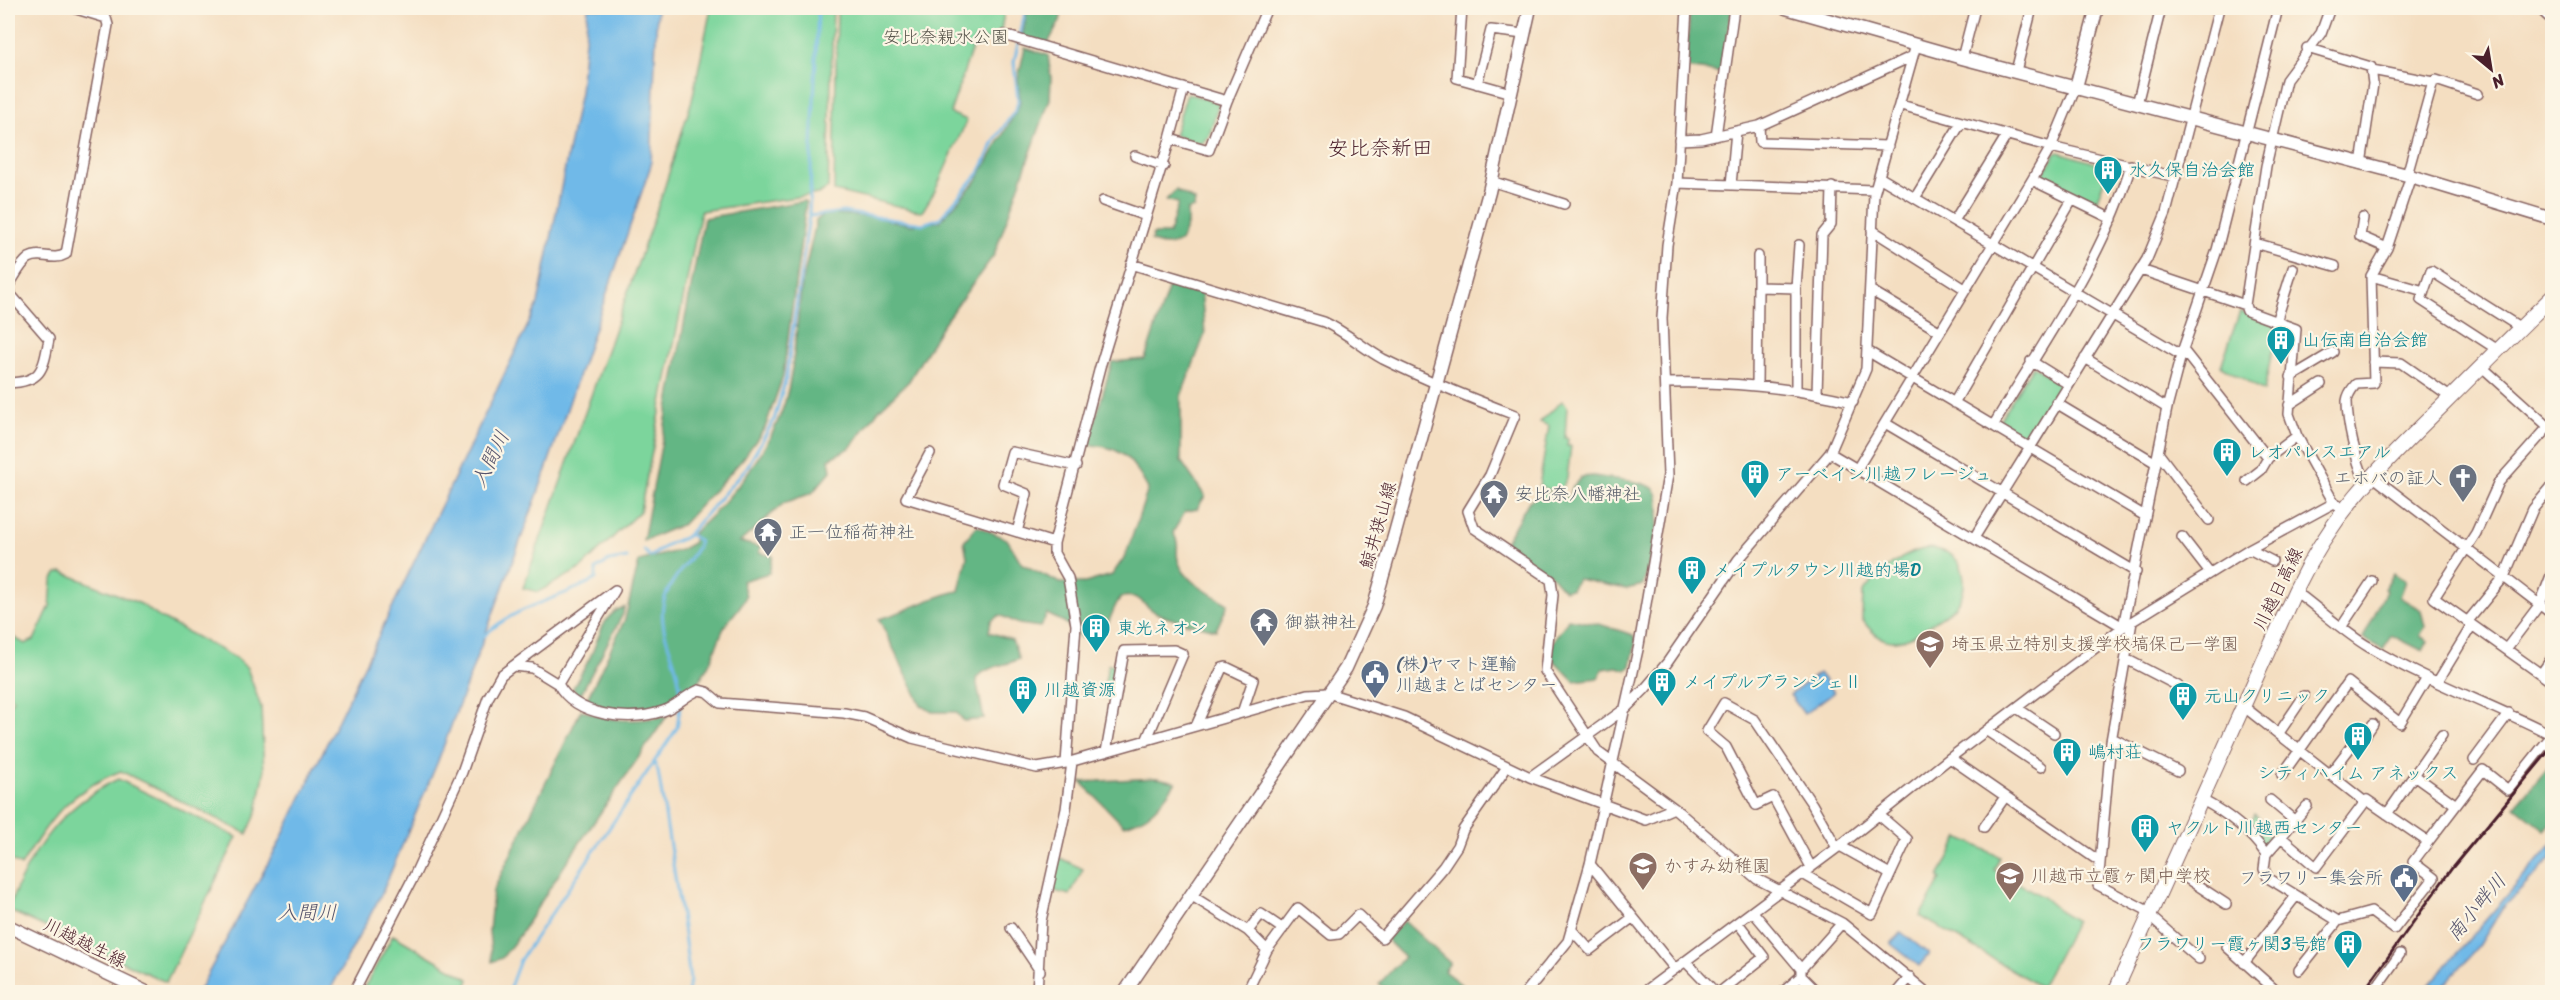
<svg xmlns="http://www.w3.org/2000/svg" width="2560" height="1000" viewBox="0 0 2560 1000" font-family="Sriracha,'Klee One',sans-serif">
<rect width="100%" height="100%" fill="#fcf5e5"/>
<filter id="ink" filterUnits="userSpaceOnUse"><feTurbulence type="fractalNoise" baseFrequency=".0167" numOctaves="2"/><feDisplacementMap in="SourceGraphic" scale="12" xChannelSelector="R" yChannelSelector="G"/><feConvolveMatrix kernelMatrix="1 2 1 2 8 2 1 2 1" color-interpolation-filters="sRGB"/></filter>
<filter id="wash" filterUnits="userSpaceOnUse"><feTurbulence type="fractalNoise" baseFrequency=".008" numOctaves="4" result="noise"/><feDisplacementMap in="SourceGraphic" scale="24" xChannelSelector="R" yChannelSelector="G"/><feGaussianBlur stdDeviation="1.35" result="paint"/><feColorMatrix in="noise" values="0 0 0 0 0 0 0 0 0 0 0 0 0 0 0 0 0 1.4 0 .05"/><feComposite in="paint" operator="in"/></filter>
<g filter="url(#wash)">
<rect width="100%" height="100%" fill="#f4dec1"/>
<path fill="#7bd59c" stroke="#627a64" stroke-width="1.5" d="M711,8H833L828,188L818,194L701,211L640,511L580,569L538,592L523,588L663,192L692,100Z
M837,8H1005L999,41L975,39L950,113L967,120L935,191L922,212L834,191Z
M1187,93L1219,103L1209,136L1201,144L1174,135Z
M2059,152L2109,167L2094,208L2042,181L2041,177L2055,154Z
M2240,311L2294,331L2292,345L2280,342L2278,352L2272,351L2264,391L2221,366Z
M2033,366L2063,385L2028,443L1997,424Z
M1562,401L1567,406L1565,438L1568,439L1567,446H1571L1567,478L1559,493L1539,486L1549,426L1540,422Z
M1931,548C1938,550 1947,551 1953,556C1967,569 1968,592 1955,606C1950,612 1942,616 1936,620C1908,641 1886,655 1862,619L1863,592C1879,573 1905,550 1931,548Z
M62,572L141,604L159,617L236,658L247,668L261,707L264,774L257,812L247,834L121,771C67,792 50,819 21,866L8,858V707L13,699L8,694V634L25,644L34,640L50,606L52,581L56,574Z
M1108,665H1114L1113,670L1116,671L1112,697L1103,692Z
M118,779L237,837L166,982L8,910C29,852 61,806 118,779Z
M2254,814L2280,836L2266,850L2248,829Z
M1959,837L2000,857L1994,870L2042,896L2058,910L2076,921L2041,987L1920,916L1941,879L1939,877Z
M1058,857L1083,869L1070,895L1050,890Z
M393,935L469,979L465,992H362Z"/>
<path fill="#64b684" stroke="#576a58" stroke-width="1.5" d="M1028,8H1063L1060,21L1047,45L1022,38Z
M1690,8H1732L1722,73L1686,68Z
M1025,48L1048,55L1051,78L1050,99L994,255L943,324L909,381L878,411L850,448L829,459L831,471L812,493L784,503L740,542L760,547L759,553L773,556L769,573L742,581L746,596C741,609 729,617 723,630C717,643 714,656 707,668C679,718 632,715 585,703L625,619L639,561L680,550L693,543V533C731,501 776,442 787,394C796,359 796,320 802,284C806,263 812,243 816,221L823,215L838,214L874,217L912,225L940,221L977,180L1018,108L1020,102L1018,78Z
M1176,190L1195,201L1194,208L1187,210V225L1180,242C1169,246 1161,246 1151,241L1153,234H1169L1178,203L1166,200Z
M804,201L806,203L783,376L765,428L742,460L683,524L643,541L704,218Z
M1171,280L1201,289L1205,334L1181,396V461L1205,496L1197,509L1185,512L1173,532C1181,547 1175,548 1178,560C1184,582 1210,593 1228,604L1216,630C1198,625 1174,622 1157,613C1140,605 1144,594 1121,597C1110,610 1112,624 1099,637L1081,638L1064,622L1047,614L1040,627L1019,624L1000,615L991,621L989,632L1012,640L1019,659C1005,666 985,666 976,679L984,719L964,721L956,712H932L921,705L879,619C907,612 931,596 959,591L967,557L964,541L977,526L1007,539L1022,564L1060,583H1085L1112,575L1126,555L1148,489C1132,459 1122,446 1088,445L1112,362L1145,359Z
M1594,476C1608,479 1644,480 1654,489C1668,500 1649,569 1643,585L1626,589L1578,579L1571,589L1564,590L1550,574L1504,544L1529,501L1545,492L1570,498L1572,488L1581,477Z
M2394,573L2405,581L2399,597L2421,610L2425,627L2420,636L2428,641L2423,651L2391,635L2383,650L2363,638L2386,591L2384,589Z
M624,607L623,614L578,699L573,688C579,676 587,665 592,653C600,635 603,614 624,607Z
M1568,619L1599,624L1633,635L1636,640L1631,666L1627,670L1617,667L1603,669L1598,678L1574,681L1548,654C1550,641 1562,631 1568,619Z
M581,710C615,723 632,722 667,716L570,857L519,936L502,958L492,962L489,931L493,891Z
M2552,762V822L2545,830L2515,806Z
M1157,778L1176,782C1161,803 1150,820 1123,825L1081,782Z
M1404,921L1450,963L1444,971L1471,992H1391L1379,984L1404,957L1386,939Z"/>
<path fill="#70b9e8" stroke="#5d6c8a" stroke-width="1.5" d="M588,8H657L651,165L537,496L438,761L382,893L329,992H198L279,843L538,304L580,92Z
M1819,673L1834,692L1804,714L1790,695Z
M2552,844V858L2502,909L2479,946L2438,992H2423Z
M1901,932L1929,954L1919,966L1891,944Z"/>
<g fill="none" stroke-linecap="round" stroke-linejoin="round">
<path stroke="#70b9e8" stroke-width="3" d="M809,216L843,212L923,224L940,218L979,173L996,138L1016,109L1018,101L1014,62L1026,8
M689,534L699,541L697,548
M686,537L747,467L774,420L786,378L809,216L818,8
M644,550L650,557L670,543L684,538
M484,636C516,605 558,600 596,579V569L609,561L627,558
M680,697C682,666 658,636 663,605C667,583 685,567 696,549
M654,762L658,771L683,927L690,980L688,992
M511,992L510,987L520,960L677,728L680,707"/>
</g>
</g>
<g filter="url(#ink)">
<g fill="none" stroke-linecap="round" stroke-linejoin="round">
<g stroke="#866260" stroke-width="12">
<path id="street" d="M1462,8L1457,78L1511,93
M2330,8L2321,33L2286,80L2266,166L2245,305L2247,311L2296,329L2289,414L2297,436L2334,503L2339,506
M2539,8L2552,20
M1004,35L1227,101
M2307,48L2371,67L2373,84L2361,164
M1962,58L1975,8
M2372,70L2433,82
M2016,71L2032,8
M1477,84L1491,30L1524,34
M2137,104L2161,8
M1901,105L2051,147L2176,177
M1716,136L1734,8
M1170,139L1184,88
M1679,140L1701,139L1759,126
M1888,146L1760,142L1759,126L1913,56
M1135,156L1164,166
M2407,175L2433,82L2436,80L2478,94
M1879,177L2181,355
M2032,180L2112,219
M1491,181L1564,204
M1677,183L1687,8
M1731,185L1736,131
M1915,198L1961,123
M1103,201L1146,216
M2363,218L2360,236L2387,248
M1954,221L2007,135
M1872,230L1965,289
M2255,243L2335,266
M1131,264L1324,322C1346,332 1363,348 1383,359C1426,380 1470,398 1515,415L1490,475L1468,511L1474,528L1551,580L1553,595L1545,671L1598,752L1674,808L1757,879L1842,923L1926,992
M2141,270L2245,305
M2371,276L2424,291L2431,271L2521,328
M1758,287V256
M1796,288L1799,245
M1870,290L1939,331
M2424,291L2421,300L2498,350
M2276,322L2293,268
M2183,350L2268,458L2261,470L2247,481
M1869,352L2145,516
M2085,358L2167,408
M2031,361L2068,384
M2373,362L2401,363L2450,397
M2481,366L2551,429
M2291,377L2333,352
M8,383C42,382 43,370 49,339L11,295L9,285C14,278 21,263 29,258C41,251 52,262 66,254L108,25L106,18L73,8
M1665,383C1729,381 1790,387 1853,402
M1757,385L1758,287L1796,288V390
M1817,393L1822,235L1831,224L1832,187
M1954,403L2072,200
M2056,403L2156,463
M2289,405L2321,384
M1885,423L2136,572
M1993,426C2043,342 2103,260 2131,165
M2549,426L2499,482L2476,533L2434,598L2552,682
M930,453L906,498L1054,543
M1830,453L2123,627L2167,408L2181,355L2217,250L2278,8
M2159,454L2209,520
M2268,458L2297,436
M1857,469L2032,180L2051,147L2076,87
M2371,475L2552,614
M2365,482C2356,459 2347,425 2347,401C2348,393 2352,389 2356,384L2374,383L2371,276L2387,248L2411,176
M1017,532L1027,494L1003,484L1012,452L1076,466
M2182,537L2210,573
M1974,538L2147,259L2166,213L2219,8
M2249,549L2272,561
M2295,591C2318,608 2345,633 2369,647C2427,682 2492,704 2552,735
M2468,621L2504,577L2533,509L2552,486
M2132,622L2111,741L2098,885L2152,913
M2342,626L2372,581
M2506,649L2540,604L2552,573
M2126,659L2178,686
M2541,674L2552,658
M2438,681L2472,625
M558,684C576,717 630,722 663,711C677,706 686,695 699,690L707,692L720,703L844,713L864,717L912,738L1037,768L1066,763L1308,694L1328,693L1404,717L1530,777L1626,708L1644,690L1667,663L1738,560L1830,453L1866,369L1874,194L1916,45
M2017,708L2054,733
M1196,726L1222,668L1226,667L1253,680L1242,713
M1987,731L2041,767
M2279,733L2304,696
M2112,738L2178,771
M1106,752L1124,651L1174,650L1183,654L1146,741
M1950,758L2099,861
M2474,760L2509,713
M1066,763L1076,625L1068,578L1054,553V543L1100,367L1170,139L1209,150L1227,101L1267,8
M2330,774L2356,740L2363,739L2373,724
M2282,775L2348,682L2400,723L2427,678
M2414,775L2456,805
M1530,777L1646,820L1674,808
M2202,800C2227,813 2250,831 2266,854L2264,869L2268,878L2338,921L2371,912L2394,929L2434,878L2413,862L2428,842L2367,800L2365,802L2243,706
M2270,800L2295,821
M2387,814L2442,735
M1984,827L2005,797
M2281,837L2307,806
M2428,842L2483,770L2508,790L2552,735
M1840,846L1890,874
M2266,854L2281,837L2316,867L2365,802
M1590,864L1675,969
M1811,867L1773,797L1756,805L1726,747L1707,731L1724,703L1755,720L1812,804L1837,848
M2171,868L2226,904
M1803,874L1872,914L1907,839L1879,815
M1192,896L1248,931L1261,914L1283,929
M1753,912L1801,969V976L1817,992
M2150,916L2199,959
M1011,928L1040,971
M1571,929L1590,950L1632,918
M1248,931L1267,950
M2227,947L2273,988L2269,992
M1686,962L1715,992
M2244,963L2296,896
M1801,969L1842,923
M2299,970L2338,921
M354,992L416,872L462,772L488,698L501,675L615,590L558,684L532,668L513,666
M1037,992L1041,921L1066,809L1072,762
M1247,992L1267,950L1298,908L1331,935L1339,934L1358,915L1382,938L1443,867L1457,846L1463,830L1507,767
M1526,992L1568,941L1590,864L1639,645L1668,475L1662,318L1667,245L1677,183L1874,190
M1644,992L1837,848L1950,758L2123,627L2249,549L2334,503
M1720,992L1764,957L1738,923
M1783,992L1801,976
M1897,992L1910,977
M2373,992L2400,954"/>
</g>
<g stroke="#866260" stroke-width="15">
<path id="secondary" d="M1786,8L1962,58L2407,175L2552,219
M2076,87L2097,8
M8,926L146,992
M1125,992L1346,668L1374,606L1395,533L1489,192L1530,8"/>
</g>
<g stroke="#866260" stroke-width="16">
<path id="primary" d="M2115,992L2295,591C2334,510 2379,468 2442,406C2478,370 2515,333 2552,297"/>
</g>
<use href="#street" stroke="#fff" stroke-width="9"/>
<use href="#secondary" stroke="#fff" stroke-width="12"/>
<use href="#primary" stroke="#fff" stroke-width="14"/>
<path stroke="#4a1f2b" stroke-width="3" d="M2363,992L2452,868L2552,747"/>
</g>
</g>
<defs>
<g id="building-pin" transform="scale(1.5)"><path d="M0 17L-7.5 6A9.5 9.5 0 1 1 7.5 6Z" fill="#0f9aa8" stroke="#fcf5e5"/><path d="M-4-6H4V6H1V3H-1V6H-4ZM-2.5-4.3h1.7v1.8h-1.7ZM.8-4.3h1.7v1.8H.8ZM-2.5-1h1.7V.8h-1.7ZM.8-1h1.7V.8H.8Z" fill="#fff"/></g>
<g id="church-pin" transform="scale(1.5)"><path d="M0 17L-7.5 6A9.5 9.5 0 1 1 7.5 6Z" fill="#6b7280" stroke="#fcf5e5"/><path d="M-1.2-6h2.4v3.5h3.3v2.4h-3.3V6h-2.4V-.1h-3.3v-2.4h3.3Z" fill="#fff"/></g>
<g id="temple-pin" transform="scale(1.5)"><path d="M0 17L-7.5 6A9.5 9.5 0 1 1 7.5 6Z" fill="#6b7280" stroke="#fcf5e5"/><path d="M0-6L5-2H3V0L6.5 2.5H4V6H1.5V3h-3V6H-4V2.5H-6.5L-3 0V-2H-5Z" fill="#fff"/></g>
<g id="school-pin" transform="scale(1.5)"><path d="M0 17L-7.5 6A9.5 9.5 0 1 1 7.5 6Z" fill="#8d6e63" stroke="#fcf5e5"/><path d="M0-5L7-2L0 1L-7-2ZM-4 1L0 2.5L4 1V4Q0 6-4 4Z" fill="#fff"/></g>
<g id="civic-pin" transform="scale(1.5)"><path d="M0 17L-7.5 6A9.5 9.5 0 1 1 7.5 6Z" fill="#5c6f8a" stroke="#fcf5e5"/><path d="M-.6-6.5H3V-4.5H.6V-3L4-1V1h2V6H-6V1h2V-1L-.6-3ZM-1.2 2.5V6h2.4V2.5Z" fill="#fff"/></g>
</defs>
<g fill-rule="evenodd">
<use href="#building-pin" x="2108" y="170"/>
<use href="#building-pin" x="2281" y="340"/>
<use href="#building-pin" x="2227" y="452"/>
<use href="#building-pin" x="1755" y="474"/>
<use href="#church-pin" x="2463" y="478"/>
<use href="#temple-pin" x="1494" y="494"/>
<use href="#temple-pin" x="768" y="532"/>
<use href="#building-pin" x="1692" y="570"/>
<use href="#temple-pin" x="1264" y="622"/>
<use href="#building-pin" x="1096" y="628"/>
<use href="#school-pin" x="1930" y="644"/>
<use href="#civic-pin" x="1375" y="674"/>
<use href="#building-pin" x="1662" y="682"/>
<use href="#building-pin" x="1023" y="690"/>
<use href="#building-pin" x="2183" y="696"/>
<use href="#building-pin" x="2358" y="736"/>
<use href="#building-pin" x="2067" y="752"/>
<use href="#building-pin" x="2145" y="828"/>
<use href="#school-pin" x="1643" y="866"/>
<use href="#school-pin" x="2010" y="876"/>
<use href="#civic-pin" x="2404" y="878"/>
<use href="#building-pin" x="2348" y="944"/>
</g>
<g text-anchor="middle" stroke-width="4.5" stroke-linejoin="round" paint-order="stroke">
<g font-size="18" fill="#59564d" stroke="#fcf5e5">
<text x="946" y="43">安比奈親水公園</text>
</g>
<g font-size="18" fill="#0d838f" stroke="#fcf5e5" text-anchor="start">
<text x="2129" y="176">水久保自治会館</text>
<text x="2302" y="346">山伝南自治会館</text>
<text x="2248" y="458">レオパレスエアル</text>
<text x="1776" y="480">アーベイン川越フレージュ</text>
<text x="1713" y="576">メイプルタウン川越的場D</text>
<text x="1117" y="634">東光ネオン</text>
<text x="1683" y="688">メイプルブランシェⅡ</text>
<text x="1044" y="696">川越資源</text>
<text x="2204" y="702">元山クリニック</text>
<text x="2088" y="758">嶋村荘</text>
<text x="2358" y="779" text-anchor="middle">シティハイム アネックス</text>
<text x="2166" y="834">ヤクルト川越西センター</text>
<text x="2327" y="950" text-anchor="end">フラワリー霞ヶ関3号館</text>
</g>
<g font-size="18" fill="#5b616d" stroke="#fcf5e5" text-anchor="start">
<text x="2442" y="484" text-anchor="end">エホバの証人</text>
<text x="1515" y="500">安比奈八幡神社</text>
<text x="789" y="538">正一位稲荷神社</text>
<text x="1285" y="628">御嶽神社</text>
</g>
<g font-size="18" fill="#4a1f2b" stroke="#fcf5e5">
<text transform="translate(1378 525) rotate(-74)" y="6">鯨井狭山線</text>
<text transform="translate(2278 589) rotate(-64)" y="6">川越日高線</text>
<text transform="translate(85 943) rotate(26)" y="6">川越越生線</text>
</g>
<g font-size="18" fill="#785e54" stroke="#fcf5e5" text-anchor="start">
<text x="1951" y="650">埼玉県立特別支援学校塙保己一学園</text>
<text x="1664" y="872">かすみ幼稚園</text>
<text x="2031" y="882">川越市立霞ヶ関中学校</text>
</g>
<g font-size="18" fill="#4e5e75" stroke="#fcf5e5" text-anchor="start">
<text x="1396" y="670">(株)ヤマト運輸<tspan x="1396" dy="21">川越まとばセンター</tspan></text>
<text x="2383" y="884" text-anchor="end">フラワリー集会所</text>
</g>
<g font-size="20" font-style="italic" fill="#57556d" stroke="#fcf5e5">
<text transform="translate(490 459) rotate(-64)" y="7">入間川</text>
<text transform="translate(2476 907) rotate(-50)" y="7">南小畔川</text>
<text x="307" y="919">入間川</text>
</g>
<g font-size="21" fill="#4a1f2b" stroke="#fcf5e5">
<text x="1380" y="155">安比奈新田</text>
</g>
</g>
<rect width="2560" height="1000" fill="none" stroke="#fcf5e5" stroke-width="30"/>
<g transform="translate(2491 69) rotate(150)" stroke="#fcf5e5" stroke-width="4.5" paint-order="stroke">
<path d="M0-4.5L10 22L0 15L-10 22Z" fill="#4a1f2b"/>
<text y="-9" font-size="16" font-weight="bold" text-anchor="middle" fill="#4a1f2b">N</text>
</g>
</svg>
